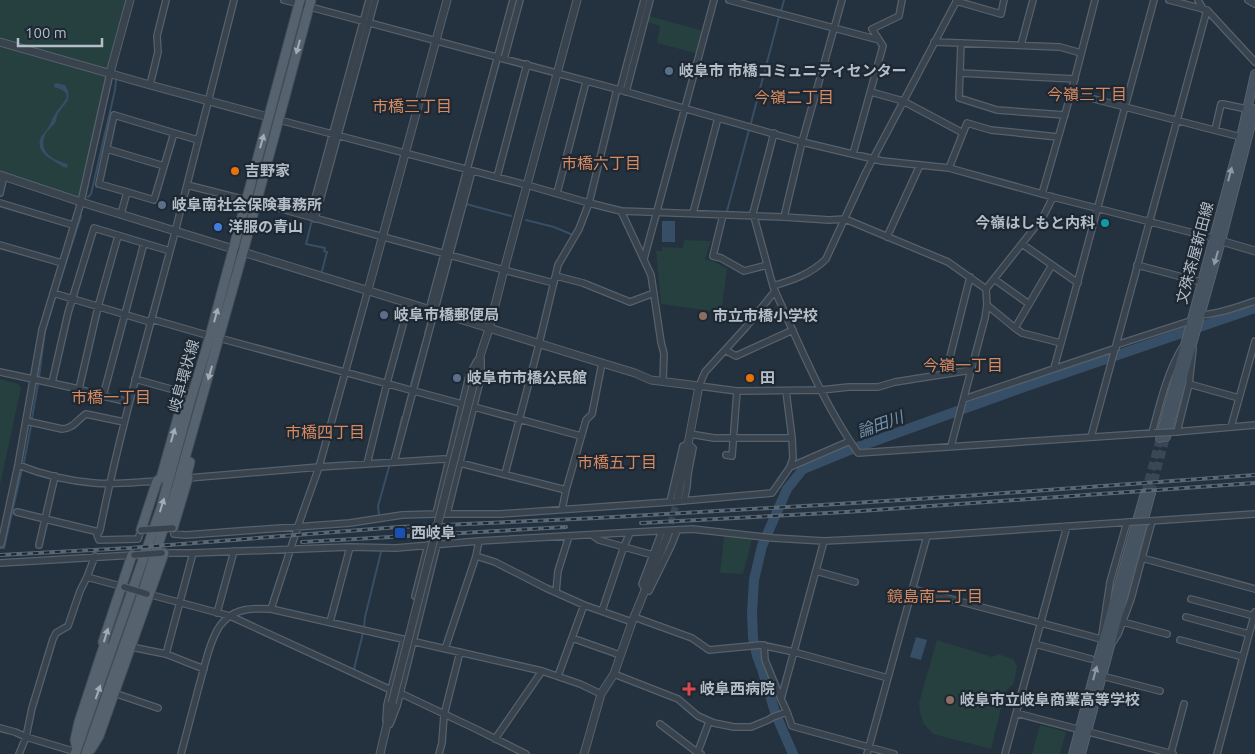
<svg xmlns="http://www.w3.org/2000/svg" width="1255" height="754" viewBox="0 0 1255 754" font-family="Ubuntu,'Noto Sans JP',sans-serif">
<rect width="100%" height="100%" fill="#24313e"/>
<path fill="#263f3f" d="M0,0H127L107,75L93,136L94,138C90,144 87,153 89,160L83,188L80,190L78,199L0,171Z
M649,16L704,31L699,54L657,43L660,26L647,22Z
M684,240L711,241L705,259L715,262L727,269L722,307H720L719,312L661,304L656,251H662V247L683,248Z
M0,379L18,384L21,388L0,485Z
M724,536L752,539L743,574L720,573Z
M937,640L992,657L998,654L1013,659L1017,666L1014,683L1005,692L991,749L933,734L924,724L920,713L919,703Z
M1040,725L1066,732L1060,754H1032Z"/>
<path fill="#374f66" d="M56,83L65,85C73,98 66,103 59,112C56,116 57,120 55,123C52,127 47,130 45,135C38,153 54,160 68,164L67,168C62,167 59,164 54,161C45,156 36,149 41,137C43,134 46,131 48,128C51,123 52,118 55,114C63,102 77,93 54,87V85Z
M662,221H675V242H662Z
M916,637L927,640L921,660L910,657Z"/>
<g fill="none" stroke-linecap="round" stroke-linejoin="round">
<path stroke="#374f66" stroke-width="2" d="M781,11L784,0
M751,123L779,17
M88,197L91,194L115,90L116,80
M466,204L511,216
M727,211L749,130
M312,220L306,244L325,248L324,251L327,252L322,271
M526,220L554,227L573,235
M57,290L81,216
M425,333L430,316
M39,377L45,331L55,298
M411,384L424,339
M404,413L409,394
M32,418L38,384
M392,459L402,417
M24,462L31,426
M379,514L378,506L389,467
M0,548H4L22,469
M364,627L365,617L381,552
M354,669L363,633"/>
<path stroke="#374f66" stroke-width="10" d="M793,754L776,715L762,669L757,656L753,638L752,613L754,580L762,546L787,489L803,469L847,451L1024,387L1255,308"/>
<path stroke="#3a4653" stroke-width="7" stroke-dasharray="7 3.5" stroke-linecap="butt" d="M668,534L678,497"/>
<path stroke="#3a4653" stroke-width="8" stroke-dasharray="8 4" stroke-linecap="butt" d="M1145,493L1160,438
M1151,493L1166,437"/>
<g stroke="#56616c" stroke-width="8">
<path id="minor" d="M284,0L620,90L802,142L882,161L949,168L1053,197L1217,239
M729,0L879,40
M957,0L866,172L826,259C811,274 793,280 773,286L775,291C800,346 823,403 858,453L1154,433
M1169,0L1207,10L1255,62
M1198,0L1203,9
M1248,0L1255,4
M956,1L1001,14L1004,0
M934,42L1060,47L1081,53
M961,43L959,98L997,110L1065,115
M1021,45L1033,0
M504,59L520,0
M960,73L1075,79
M150,85L158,52L157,36L166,0
M620,90L644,0
M626,92L650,0
M871,92L903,101L963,133
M1071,93L1241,137
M279,120L527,185L589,203L621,211L784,217L829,220L845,219L948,262L986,289
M1215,130L1221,104H1223L1247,109
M174,133L198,140
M107,149L164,166
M853,154L883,46L872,29L899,16L902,0
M949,168L967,123L991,130L1058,137
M497,177L527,64
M187,185L246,200
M0,193L4,176
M557,193L586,82
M1042,194L1071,93L1095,0
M256,202L504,270L554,283
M0,203L73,225
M621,211L651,275L661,342L664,354L663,381
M693,213L718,118
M121,214L127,192L99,184L114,115L174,133L154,200L127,192
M723,215L713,256L721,258L744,271L767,265
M310,217L369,0
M784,217L802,142L842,0
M315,219L375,0
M887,237L920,165
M1022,244L1078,283
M0,245L62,263
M644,259L714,0
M1137,265L1201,282
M556,276L583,283L630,302L654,293
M994,279L1029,304
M773,286L753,213L774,133
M775,291L746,327L705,372L699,386L737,391L821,390L849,387H878L895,382L971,370
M53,293L150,322
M987,305L1015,328L1052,265
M429,310L513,0
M1200,315C1219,314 1237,307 1255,301
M151,319L210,336
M1015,328L1022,333L1061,343L1054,368
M219,338L462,404
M1061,343L1154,0
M1116,345L1190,321
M725,350L736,356L793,330
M0,372L79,389L103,396L129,402
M946,373L970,277
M135,379L192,395
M52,383L68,313L94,228L170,251
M1189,384L1239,398
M79,389L98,307L118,236
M103,396L144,243
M964,399L1116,348
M474,407L581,436
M26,421L62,429C73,429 78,419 86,414L124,422
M1231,427L1255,341
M1175,432L1255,425
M1177,432L1189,384L1193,349
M1152,433C1160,404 1166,375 1182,348
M690,434L714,438H792
M1091,437L1207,10
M951,446L985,318L987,305L986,289L1043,217L1053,197
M726,455L732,456L737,391
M394,462L472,171
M367,464L387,383L409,303
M18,465C41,474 69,481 94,483C115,485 137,482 157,481
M790,467L850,441
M505,474L539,344L558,265L579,229L589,203L617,89
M55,476L45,519L99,532
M188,478L319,467L444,459L566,490
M670,502L683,446L688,444L693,448L688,474L687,486L684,501
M562,509L566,490L586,420L592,414L602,363
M17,512L45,519L39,545
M436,514L469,376L477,361
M447,514L481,377V360
M1150,521L1255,514
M173,528L174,534L186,535L350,523L402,515L436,514H501L670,502L772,493L790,467L793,458L792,438L786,391
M141,530L138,539L99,540L97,535L100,530C120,429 149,331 175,232C195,155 214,77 234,0
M662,531L642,584L645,589L649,591L671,546L677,531
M592,535L599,540L653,555
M479,541L476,556L495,562L546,588L584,605L632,622
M0,544H1L18,465L42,330L81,202L110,73
M162,553H193
M1142,558L1255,589
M0,563L134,555
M816,571L855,582
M87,577L124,587
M913,589L1101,639L1103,641
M556,592L558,571L569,536
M148,594L230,616L391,690
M415,596L428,545
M1191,599L1254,616
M271,609L298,526L319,467L368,290
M602,611L624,546L630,533
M217,613L234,551
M634,617L692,638L709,650L761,645L794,652L888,678
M1186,617L1249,634
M330,622L350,547
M1123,622L1167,634
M1102,635L1110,582L1127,522
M572,638L620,655
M1180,640L1243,657
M1113,642L1118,634L1131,599L1152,521
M1035,644L1091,659
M764,645L765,660L781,699
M131,647L166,654L204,669
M445,649L476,556
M166,654L193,553L350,547L396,548L479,541L692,529L773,538L824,541L927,536L1130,522
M614,674L678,699L698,716L714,723L734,727H751L768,720L773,717L787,712L792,726L894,754
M558,676L584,605
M1102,676L1160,691
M114,693L158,708
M400,693L478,730L526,754
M787,712L781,699L824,541
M1016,713L1173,754
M386,720L387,705L404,639
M390,724L397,706L437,545
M660,724L698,753L701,754
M0,728L15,732L26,737L76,752
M495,739L542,671
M1171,753L1184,704
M19,754L26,737L32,708L53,639L56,633L68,626L80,591L87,577L95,556
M181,754C187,731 193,709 199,686C204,669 211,633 224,621C236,608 254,608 271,609L542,671L580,684L601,694
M439,754L442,743L444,715L460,652
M697,754L709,722
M867,754L927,536
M1005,754L1067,526
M1217,754L1255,612"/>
</g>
<g stroke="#56616c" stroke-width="9">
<path id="tertiary" d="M0,42L150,85L268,117
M110,73L130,0
M0,175L81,202L602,363L635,373L651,380L699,386L678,497
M1221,241L1255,251
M368,290L447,0
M473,386L481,353L489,329L504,270L577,0
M380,754L392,703
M584,754L601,694L614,674L632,622L668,534"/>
</g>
<g stroke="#56616c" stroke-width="10">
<path id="secondary" d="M1166,437L1221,241L1255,109
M1160,438L1241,137L1255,74
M1073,754L1103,641L1145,493
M1081,754L1151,493"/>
</g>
<g stroke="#414c57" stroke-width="11">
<path id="primary" d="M173,528L188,478L187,474L190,462
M141,530L157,481L161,478L180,410L186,404L190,402
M76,745L75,740L79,722L104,646L103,642L132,555
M91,749L99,736L164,553
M75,754L161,508L190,402L210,336L300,0
M86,754L141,597L176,490L243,252L311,0"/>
</g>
<use href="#minor" stroke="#38434e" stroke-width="5.5"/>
<use href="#tertiary" stroke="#38434e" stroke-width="7"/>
<use href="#secondary" stroke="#465361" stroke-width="8"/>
<use href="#primary" stroke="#56626e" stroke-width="9"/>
<g stroke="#5a6875" stroke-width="4">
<path id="rail" d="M641,523L846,512L1255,483
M302,542L566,527
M0,555L130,548L399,527L597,518L838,504L964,496L1255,475"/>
</g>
<use href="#rail" stroke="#1d2833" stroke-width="2" stroke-dasharray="5.5" stroke-linecap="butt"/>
<g stroke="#56616c" stroke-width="8" stroke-linecap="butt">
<path id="minor-bridge" d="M1154,433L1175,432
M1130,522L1150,521
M141,530L173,528
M134,555L162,553
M124,587L147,594"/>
</g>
<g stroke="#56616c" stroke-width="9" stroke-linecap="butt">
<path id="tertiary-bridge" d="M392,703L473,386"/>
</g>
<use href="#minor-bridge" stroke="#38434e" stroke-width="5.5"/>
<use href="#tertiary-bridge" stroke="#38434e" stroke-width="7"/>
</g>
<defs><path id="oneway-solid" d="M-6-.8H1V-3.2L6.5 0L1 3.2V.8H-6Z" transform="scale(1.25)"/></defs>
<g fill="#a1acb7">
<use href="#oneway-solid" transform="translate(298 47) rotate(105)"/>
<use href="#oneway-solid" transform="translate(262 141) rotate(-75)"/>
<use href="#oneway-solid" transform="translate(216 315) rotate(-75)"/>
<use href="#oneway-solid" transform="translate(210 373) rotate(106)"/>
<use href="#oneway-solid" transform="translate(173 435) rotate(-74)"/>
<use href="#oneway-solid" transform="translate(162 505) rotate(-73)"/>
<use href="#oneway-solid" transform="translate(106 635) rotate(-73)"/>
<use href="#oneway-solid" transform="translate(98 692) rotate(-71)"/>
</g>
<g fill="#8e99a5">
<use href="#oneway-solid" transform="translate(1230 174) rotate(-75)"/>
<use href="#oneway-solid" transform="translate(1216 258) rotate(106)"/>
<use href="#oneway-solid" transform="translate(1095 673) rotate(-75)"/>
</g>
<g fill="#5c6f8a" stroke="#1d2833" stroke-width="2">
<circle cx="669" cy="71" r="5"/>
<circle cx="162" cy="205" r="5"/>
<circle cx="384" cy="315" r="5"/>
<circle cx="457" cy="378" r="5"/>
</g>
<g fill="#e8710a" stroke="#1d2833" stroke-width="2">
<circle cx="235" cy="171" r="5"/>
<circle cx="750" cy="378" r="5"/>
</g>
<circle fill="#0f9aa8" stroke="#1d2833" stroke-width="2" cx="1105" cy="223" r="5"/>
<circle fill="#3f7fe0" stroke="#1d2833" stroke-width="2" cx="218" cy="227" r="5"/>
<g fill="#8d6e63" stroke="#1d2833" stroke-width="2">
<circle cx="703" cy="316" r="5"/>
<circle cx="950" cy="700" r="5"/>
</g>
<rect fill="#1a4fb4" stroke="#1d2833" stroke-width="2" x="394" y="527" width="12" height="12" rx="2.5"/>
<path fill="#e0444e" stroke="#1d2833" stroke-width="2" d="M686.5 681.5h5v5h5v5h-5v5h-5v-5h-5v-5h5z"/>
<g text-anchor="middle" stroke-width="4.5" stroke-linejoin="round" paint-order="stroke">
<g font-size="15" font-weight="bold" fill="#b4bec9" stroke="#1d2833" text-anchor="start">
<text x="679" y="76">岐阜市 市橋コミュニティセンター</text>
<text x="245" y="176">吉野家</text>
<text x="172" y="210">岐阜南社会保険事務所</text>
<text x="1095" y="228" text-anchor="end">今嶺はしもと内科</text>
<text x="228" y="232">洋服の青山</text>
<text x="394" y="320">岐阜市橋郵便局</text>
<text x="713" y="321">市立市橋小学校</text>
<text x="467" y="383">岐阜市市橋公民館</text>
<text x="760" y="383">田</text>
<text x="411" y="538">西岐阜</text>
<text x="700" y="694">岐阜西病院</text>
<text x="960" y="705">岐阜市立岐阜商業高等学校</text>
</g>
<g font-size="15" fill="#b4bec9" stroke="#1d2833">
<text transform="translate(1195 253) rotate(-75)" y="5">文殊茶屋新田線</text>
<text transform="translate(184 376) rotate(-74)" y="5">岐阜環状線</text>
</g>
<g font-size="16" fill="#d78a61" stroke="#1d2833">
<text x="1087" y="100">今嶺三丁目</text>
<text x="794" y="103">今嶺二丁目</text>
<text x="412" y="112">市橋三丁目</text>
<text x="601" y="169">市橋六丁目</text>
<text x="963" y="371">今嶺一丁目</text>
<text x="111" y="403">市橋一丁目</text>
<text x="325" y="438">市橋四丁目</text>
<text x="617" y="468">市橋五丁目</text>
<text x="935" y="602">鏡島南二丁目</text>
</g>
<g font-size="16" font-style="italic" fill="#7392ad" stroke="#1d2833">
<text transform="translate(880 424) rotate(-20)" y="6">論田川</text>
</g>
</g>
<path d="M18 38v8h84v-8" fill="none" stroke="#b4bec9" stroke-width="2.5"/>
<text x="25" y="38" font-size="15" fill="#b4bec9" stroke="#1d2833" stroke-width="4" paint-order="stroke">100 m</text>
</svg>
